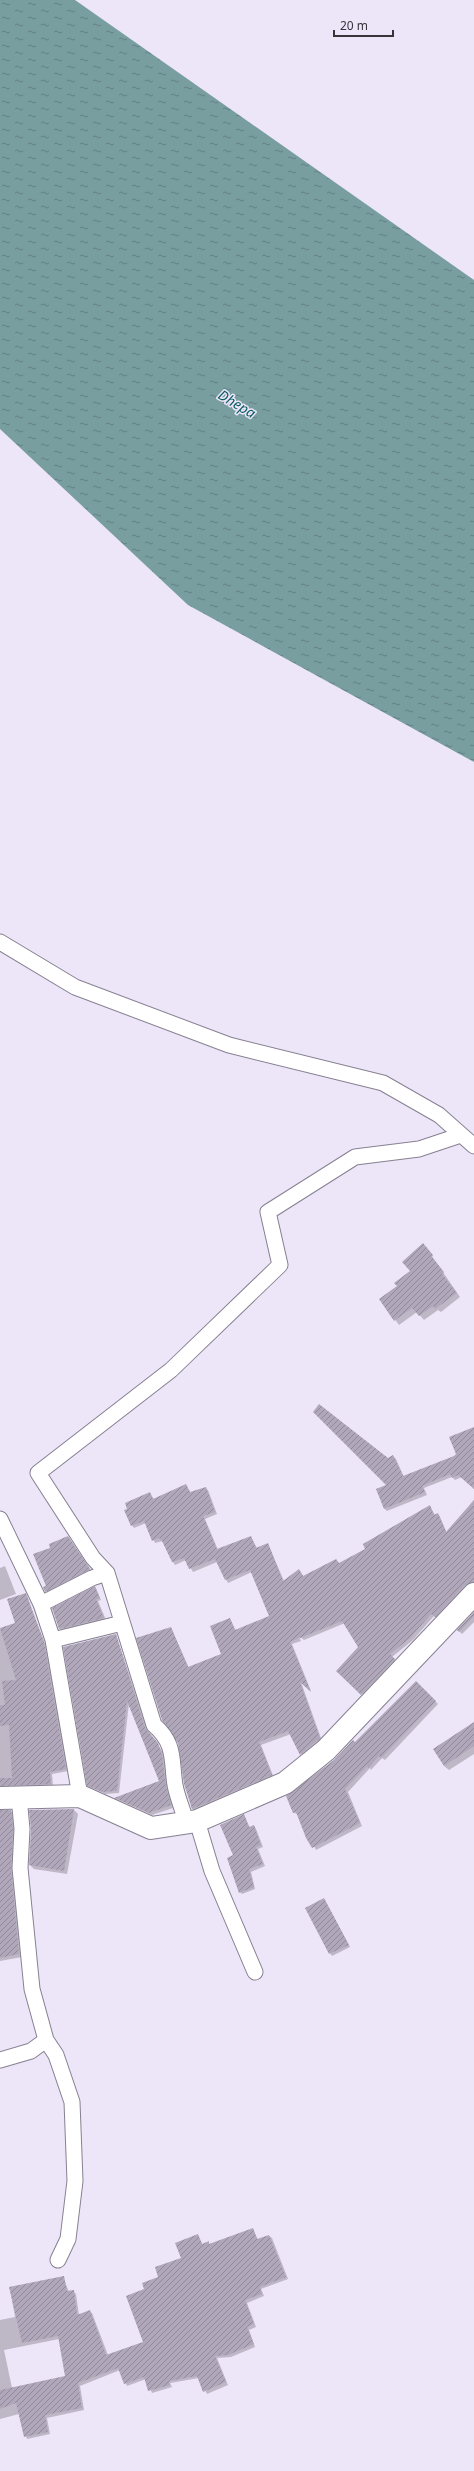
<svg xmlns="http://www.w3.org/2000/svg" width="474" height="2471" viewBox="0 0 474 2471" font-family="'Noto Sans',sans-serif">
<defs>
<pattern id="water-ripples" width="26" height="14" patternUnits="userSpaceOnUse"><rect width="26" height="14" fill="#789ea0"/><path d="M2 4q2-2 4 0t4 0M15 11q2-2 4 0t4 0" fill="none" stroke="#638184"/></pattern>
<pattern id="building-hatch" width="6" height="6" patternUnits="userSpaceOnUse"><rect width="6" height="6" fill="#b0a8ba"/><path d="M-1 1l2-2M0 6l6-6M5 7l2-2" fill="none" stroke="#908998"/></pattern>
</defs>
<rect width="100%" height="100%" fill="#ede5f8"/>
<path fill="url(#water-ripples)" d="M0,0H75L474,280V762L188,605L0,429Z"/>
<path fill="#0003" fill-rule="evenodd" d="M427,1249L460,1297L441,1312L438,1310L424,1320L417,1312L399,1325L380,1299L398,1286L412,1271Z
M474,1429V1488L462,1477L455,1480L452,1477L424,1488L427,1495L387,1511L384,1508L388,1459L393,1456L396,1459L404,1477L455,1457Z
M186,1486L191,1493L205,1488L208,1490L217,1514L205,1519L218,1550L251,1537L257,1548L268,1544L284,1581L301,1573L304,1577L340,1564L366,1550L430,1507L435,1515L438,1514L440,1517L447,1533L474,1501V1585L438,1619L434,1616L413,1640L392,1657L397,1662L365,1696L337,1671L359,1647L345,1623L304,1640L299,1636L301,1641L292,1644L311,1691L301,1682L322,1741L304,1757L291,1734L261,1745L274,1778L195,1811L192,1809L171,1628L189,1668L222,1654L230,1619L236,1631L270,1617L252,1572L228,1583L217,1562L193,1572L186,1560L175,1565L173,1562L163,1541L155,1543L146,1523L134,1528L132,1525L150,1494L154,1499Z
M70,1540L92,1572L48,1593L46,1591Z
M5,1566L16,1594L0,1600V1568Z
M95,1588L101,1600L98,1601L106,1620L62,1631L60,1629Z
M25,1594L46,1646L68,1771L52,1774L53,1786L0,1789V1629L17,1624Z
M474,1612V1622L462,1634L458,1630Z
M116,1635L148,1731L163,1752L173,1808L152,1815L116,1798L160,1781L129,1703L119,1793L105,1794L88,1785Z
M416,1682L438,1704L385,1760L382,1758L371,1770L370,1768L348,1792L362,1826L316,1850L298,1814L294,1813L335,1760L355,1743Z
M474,1724V1754L449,1770L444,1766Z
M0,1810L11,1811L14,1814L22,1957L0,1961Z
M74,1810L78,1814L67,1874L34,1869L30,1865Z
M244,1815L250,1828L254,1826L256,1829L263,1847L258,1849L265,1866L251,1872L255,1889L242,1894L240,1892L234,1856Z
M324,1899L350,1947L332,1956L330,1953Z
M253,2229L258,2240L269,2236L272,2238L288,2279L261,2289L264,2296L247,2303L256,2327L249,2330L255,2347L231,2357L217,2358L228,2385L207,2394L199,2378L170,2383L172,2387L152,2393L146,2379L127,2386L120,2370L80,2386L84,2410L47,2418L50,2434L27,2439L19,2414L0,2419V2320L15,2317L10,2288L63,2277L69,2292L73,2291L76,2294L79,2315L89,2311L92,2313L108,2355L144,2342L146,2289L183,2258L198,2236L203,2245L208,2243L210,2245ZM59,2339L66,2377L12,2388L4,2350Z"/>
<path fill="url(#building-hatch)" d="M423,1243L433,1255L432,1257L444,1272L442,1274L457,1293L435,1309L433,1306L419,1316L412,1308L394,1321L379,1299L397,1286L394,1283L410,1271L402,1262Z
M319,1404L388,1458L393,1455L403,1476L454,1456L456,1454L449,1437L474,1427V1489L458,1475L452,1478L450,1474L422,1486L425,1492L384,1509L376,1489L386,1485L313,1412Z
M186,1484L190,1492L206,1487L215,1512L203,1516L217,1549L251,1536L256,1548L268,1543L283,1581L299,1569L303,1576L336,1559L339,1563L365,1549L363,1544L430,1505L434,1515L438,1513L446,1532L474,1500V1582L465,1585L435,1617L431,1614L410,1638L390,1654L395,1659L361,1695L336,1671L358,1647L342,1621L300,1638L298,1636L299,1638L290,1642L311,1692L300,1682L320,1738L300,1755L288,1731L259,1742L272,1775L192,1809L184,1784L178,1743L162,1720L136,1638L171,1627L188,1667L221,1654L210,1626L230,1618L235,1630L269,1616L250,1570L225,1580L215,1559L189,1569L184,1558L172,1562L162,1541L159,1538L152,1541L144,1521L131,1526L124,1510L127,1509L125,1503L150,1492L153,1499Z
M68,1536L90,1569L45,1592L43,1587L46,1586L33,1554L50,1548L49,1544Z
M95,1586L100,1598L96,1599L104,1618L59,1629L52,1608Z
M26,1593L44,1642L66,1769L50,1772L51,1784L0,1786V1778H12L9,1725L0,1726V1705H5L2,1681L16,1680L0,1628L15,1623L7,1599Z
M474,1612V1616L459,1632L457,1630Z
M116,1634L145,1728L158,1743L162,1755L166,1787L171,1805L149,1813L114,1798L159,1781L127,1701L117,1791L102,1792L87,1786L63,1647Z
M416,1681L436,1701L381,1758L379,1756L368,1768L367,1766L345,1789L360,1823L312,1848L306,1838L296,1812L293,1813L286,1796L334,1760L353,1740L355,1742Z
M474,1722V1746L444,1766L433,1749Z
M74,1809L64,1871L29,1865L31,1829L29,1810Z
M0,1810H11L13,1829L11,1869L19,1954L0,1958Z
M244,1814L249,1827L254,1825L261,1845L256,1847L263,1864L249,1869L254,1887L239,1893L227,1858L233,1855L220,1825Z
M324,1898L349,1945L329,1954L305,1908Z
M253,2228L257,2239L269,2235L286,2277L260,2287L262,2294L245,2300L254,2324L247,2327L254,2344L228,2355L215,2356L226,2382L203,2392L197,2376L169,2381L170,2385L148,2391L144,2377L124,2384L118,2368L78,2383L82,2408L45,2415L48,2432L24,2437L16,2403L0,2409V2390L65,2376L58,2336L22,2343L9,2287L64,2276L67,2291L74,2290L77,2315L90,2310L106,2355L143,2342L126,2296L144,2289L142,2283L158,2277L155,2267L181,2258L175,2243L198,2234L202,2244L209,2241V2244Z"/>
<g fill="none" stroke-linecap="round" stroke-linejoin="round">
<g stroke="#878091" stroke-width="17">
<path id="street" d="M0,942L75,987L229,1045L383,1083L439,1115L474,1146
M0,1519L41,1604L53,1640L80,1796
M41,1604L92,1578L107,1573
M53,1640L122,1623
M19,1797L22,1829L20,1868L32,1989L46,2040L56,2055L72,2102L75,2181L68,2239L58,2260
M255,1972L212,1871L197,1821L185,1818C182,1808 177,1796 175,1785C171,1760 176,1744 154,1725L107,1573L93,1558L38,1473L171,1370L280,1265L268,1212L355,1157L419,1149L461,1135
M0,2060L31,2051L46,2040"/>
</g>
<g stroke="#878091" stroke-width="24">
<path id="secondary" d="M0,1798L80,1796L151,1828L197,1821L285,1783L326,1750L474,1594"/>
</g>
<use href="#street" stroke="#fff" stroke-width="15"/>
<use href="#secondary" stroke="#fff" stroke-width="22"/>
</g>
<g text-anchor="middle" stroke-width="3" stroke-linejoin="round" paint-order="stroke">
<g font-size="14" font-style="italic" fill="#0a5d62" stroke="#ede5f8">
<text transform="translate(237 404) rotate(31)" y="5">Dhepa</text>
</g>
</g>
<path d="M334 30v6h59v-6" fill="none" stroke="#37333b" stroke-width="2"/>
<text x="340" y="30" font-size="12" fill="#37333b" stroke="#ede5f8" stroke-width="3" paint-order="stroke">20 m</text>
</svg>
